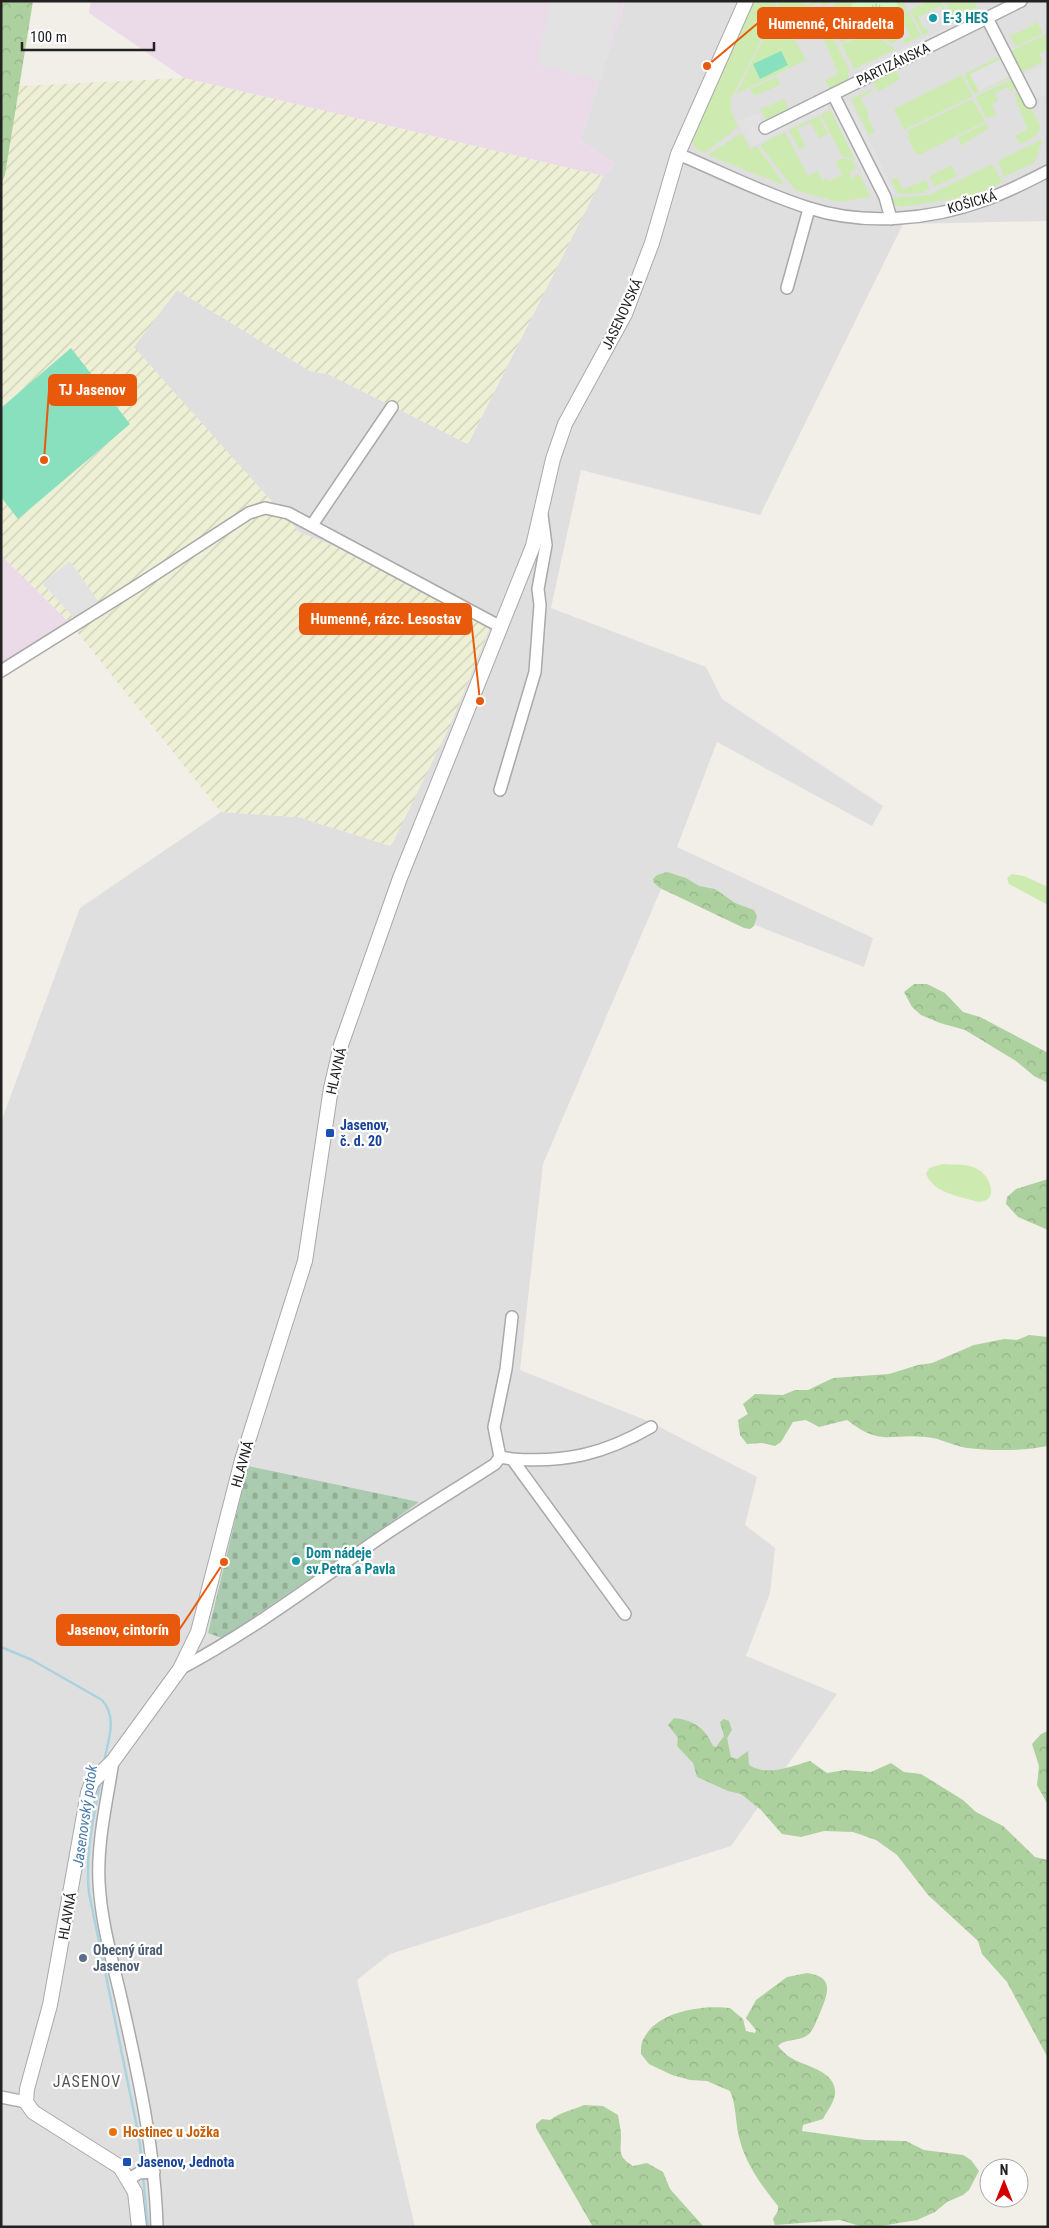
<svg xmlns="http://www.w3.org/2000/svg" width="1049" height="2228" viewBox="0 0 1049 2228" font-family="'Roboto Condensed',sans-serif">
<defs>
<pattern id="farmland-furrows" width="10" height="10" patternUnits="userSpaceOnUse" patternTransform="scale(1.25)"><rect width="10" height="10" fill="#eef0d5"/><path d="M-1 1l2-2M0 10L10 0M9 11l2-2" fill="none" stroke="#ccceb7"/></pattern>
<pattern id="forest-crowns" width="20" height="18" patternUnits="userSpaceOnUse" patternTransform="scale(1.25)"><rect width="20" height="18" fill="#add19e"/><path d="M2 6a3 3 0 1 1 6 0M12 15a3 3 0 1 1 6 0" fill="none" stroke="#95b388"/></pattern>
<pattern id="cemetery-stones" width="16" height="16" patternUnits="userSpaceOnUse" patternTransform="scale(1.25)"><rect width="16" height="16" fill="#aacbaf"/><path d="M2 7V4a2 2 0 0 1 4 0v3zM10 15v-3a2 2 0 0 1 4 0v3z" fill="#92ae96"/></pattern>
<pattern id="park-tufts" width="24" height="20" patternUnits="userSpaceOnUse" patternTransform="scale(1.25)"><rect width="24" height="20" fill="#c8facc"/><path d="M3 7l-1-3M5 7V3M7 7l1-3M15 17l-1-3M17 17v-4M19 17l1-3" fill="none" stroke="#acd6af"/></pattern>
</defs>
<rect width="100%" height="100%" fill="#f2efe9"/>
<path fill="#e0dfdf" d="M625,1H1048V221L903,224L760,515L581,470L551,608L706,667L722,699L883,806L872,826L717,742L677,847L873,938L864,967L661,889L543,1164L520,1370L648,1421L757,1477L745,1525L775,1548L770,1593L746,1656L837,1694L731,1846L390,1954L357,1980L415,2227H1V1122L80,908L221,812L298,817L391,846L353,553L300,533L133,347L177,290L310,371L328,374L468,444L603,176L615,164L580,140Z"/>
<path fill="#ebdbe8" d="M91,1H625L580,140L615,164L603,176L184,78L89,13Z
M1,555L69,622L1,666Z"/>
<path fill="url(#farmland-furrows)" d="M184,78L603,176L468,444L328,374L310,371L177,290L134,347L300,533L353,553L490,627L450,726L391,846L298,817L221,812L69,622L1,555V87Z"/>
<path fill="#cdebb0" d="M753,1H778L754,55L731,99V111L738,127L705,153L696,149L691,139Z
M780,1H804L806,6L815,1H835L823,7L820,2L785,18L778,5Z
M840,1H903L907,10L869,29L832,5Z
M928,1H941L952,22L949,23L941,6L918,17L924,29L927,28L929,33L923,35L910,10Z
M944,1L948,5L953,1H974L978,9L954,21Z
M817,6L824,19L813,24L808,12L794,18L802,32L795,35L786,20Z
M830,6L866,30L841,43L825,11Z
M908,11L921,36L905,44L903,40L910,36L905,25L894,31L898,40L892,44L872,31Z
M784,21L806,60L736,94L770,25Z
M1037,22L1043,33L1015,47L1010,35L1020,32Z
M869,32L894,48V50L854,69L850,61L853,59L849,60L842,45Z
M1048,33V49L1039,54L1043,62L1020,73L1009,52Z
M832,36L850,71L848,72V80L830,89L825,80L838,74L824,39Z
M1001,56L1002,59L970,74L979,91L1013,75L1012,77L974,94L964,74Z
M896,70L900,79L878,92L873,82Z
M962,75L972,95L971,97L904,130L894,109Z
M777,76L780,85L754,96L750,89Z
M1013,79L1020,87L1010,91L1008,87L995,93L998,101L992,104L996,115L986,118L976,99L977,96Z
M872,89L873,91L860,98L867,110L869,120L875,132L869,135L851,99Z
M1022,91L1040,125C1040,137 1029,140 1020,144L1015,136L1027,129L1014,94Z
M784,99L789,109L766,120L760,109Z
M972,99L984,119V122L919,155L916,154L907,137L909,136L907,131Z
M831,110L855,160L842,156L821,115Z
M819,116L828,134L819,138L811,123L798,129L805,146L799,149L789,130Z
M986,123L989,128L961,146L958,137Z
M785,132L808,176L818,171L822,180L827,178L828,181L842,175L835,162L843,158L853,161L856,168L849,173L852,178L859,174L871,197L837,202L795,190L761,147V144Z
M741,133L751,149L757,146L783,182V185L708,155Z
M1042,139V142L1035,162L1004,177L998,161Z
M992,164L1003,182C974,199 935,201 903,207L894,205L890,198L929,195Z
M952,165L957,176L934,187L930,176Z
M897,177L903,189L926,180L930,189L922,193L898,194L891,180Z
M1012,874L1024,876L1048,887V905L1009,884L1007,878Z
M943,1164C954,1165 969,1163 979,1170C991,1178 999,1200 979,1202C959,1196 935,1194 926,1174L929,1168Z"/>
<path fill="url(#forest-crowns)" d="M1,1H33L5,175L1,184Z
M667,872L686,878L699,886L715,889L735,903L754,910L757,916L754,926L750,929L744,928L660,888L654,883L653,879L657,875Z
M914,984H927L945,993L963,1012L980,1017L1048,1053V1083L1034,1076L1016,1061L965,1030L940,1023L921,1015L912,1007L904,992Z
M1048,1179V1230L1018,1217L1006,1204L1007,1197L1016,1189Z
M1029,1335L1048,1337V1446C1023,1451 993,1451 967,1448C954,1446 940,1438 926,1437C888,1433 882,1447 847,1420L819,1427L806,1420L793,1422L781,1442L775,1446L762,1443L747,1444L740,1435L738,1420L748,1414L743,1404L755,1394L783,1395L795,1390H808L833,1378L889,1374L918,1365L932,1363L974,1345L1004,1339L1017,1340Z
M674,1718C694,1720 705,1728 713,1746L716,1747L724,1736L720,1722L724,1719L729,1721L732,1730L727,1738L731,1757L737,1759L748,1751L749,1765C767,1777 791,1766 810,1761L827,1773L845,1770L871,1772L891,1763L904,1772L921,1774L963,1800L976,1812L1003,1826L1035,1857L1048,1860V2058L1007,1982L982,1954L978,1941L928,1895L897,1855L876,1840L853,1832L824,1831L801,1837L782,1834L761,1810L741,1794L728,1791L697,1777L693,1763L677,1746L678,1738L668,1725Z
M1048,1731V1805L1037,1785L1039,1766L1032,1744L1041,1734Z
M807,1973C835,1977 828,1993 820,2013C817,2019 814,2029 809,2034C800,2042 785,2038 778,2046C782,2051 787,2056 793,2059C808,2067 837,2072 835,2094C834,2103 827,2111 823,2119L803,2125L802,2131L865,2140L906,2141L924,2150L963,2155L971,2160L979,2171L969,2190L963,2195L947,2202L935,2212L917,2220L875,2227H863L840,2220L775,2225L773,2219L778,2211V2206C762,2186 747,2166 740,2141C735,2125 737,2107 730,2091L707,2081L690,2080L672,2075L649,2064L641,2054C641,2049 641,2042 644,2038C658,2011 702,2005 730,2008L743,2019L746,2031L755,2033L756,2030L746,2018L756,2000L787,1977Z
M584,2105L603,2106L618,2115C619,2122 621,2129 621,2136C621,2153 617,2156 633,2166L647,2163L663,2172L670,2189L704,2227H593L536,2128V2124L542,2119L550,2120C562,2111 571,2111 584,2105Z"/>
<path fill="url(#cemetery-stones)" d="M248,1466L419,1502L345,1555L222,1638L208,1633Z"/>
<path fill="url(#park-tufts)" d="M858,1H896L899,7L868,24C858,25 854,17 850,10L852,4Z"/>
<path fill="#88e0be" d="M781,51L788,65L760,79L753,64Z
M71,348L130,424L18,519L1,497V408Z"/>
<path fill="#e2e2e2" d="M551,1H619L601,80L537,65Z
M969,16L972,21L864,74L862,68Z
M1002,59L1010,76L979,91L970,74Z
M1048,63V94L1032,102L1019,77Z
M850,101L895,193L889,196L844,103Z
M827,103L829,108L752,146L738,122L758,113L763,124Z
M837,107L880,197H874L872,193L831,110Z
M70,561L98,601L74,618L42,583Z"/>
<g fill="none" stroke-linecap="round" stroke-linejoin="round">
<path stroke="#aad3df" stroke-width="2.5" d="M1,1647L32,1660L102,1700C118,1718 108,1740 104,1762
M100,1783C93,1820 85,1855 89,1893L139,2137L143,2170
M143,2176L148,2227"/>
<g stroke="#a9a9a9" stroke-width="14">
<path id="minor" d="M987,18L1030,102
M833,94L885,197L891,219
M765,128L1021,1
M678,154C721,172 764,194 809,208C864,226 931,220 985,200C1007,192 1027,182 1048,171
M787,288L809,209
M312,525L392,407
M1,671L140,584L249,513L265,508L288,513L501,627
M500,790L535,672L540,605L538,589L546,545L542,515
M500,1457L494,1427L506,1369L512,1317
M512,1459C565,1463 604,1454 651,1427
M180,1669C248,1633 311,1586 374,1542C413,1515 455,1490 495,1464L500,1457L512,1459L625,1614
M113,1761C107,1801 97,1841 99,1882C101,1922 112,1959 121,1998C138,2073 155,2150 157,2227
M1,2097L26,2102
M129,2179L139,2173L154,2172"/>
</g>
<g stroke="#a9a9a9" stroke-width="16">
<path id="tertiary" d="M139,2227L135,2192L120,2167L33,2112L26,2102L27,2089L50,2005L88,1793L92,1782L113,1761L180,1669L198,1632L242,1460L305,1261L331,1088L341,1045L400,878L533,546L553,459L565,424L625,314L652,243L678,154L746,1"/>
</g>
<use href="#minor" stroke="#fff" stroke-width="11"/>
<use href="#tertiary" stroke="#fff" stroke-width="14"/>
</g>
<g fill="#0f9aa8" stroke="#fff" stroke-width="2">
<circle cx="933" cy="18" r="5"/>
<circle cx="296" cy="1561" r="5"/>
</g>
<g fill="#1a4fb4" stroke="#fff" stroke-width="2">
<rect x="325" y="1128" width="10" height="10" rx="2.5"/>
<rect x="122" y="2157" width="10" height="10" rx="2.5"/>
</g>
<circle fill="#5c6f8a" stroke="#fff" stroke-width="2" cx="83" cy="1958" r="5"/>
<circle fill="#e8710a" stroke="#fff" stroke-width="2" cx="113" cy="2132" r="5"/>
<g text-anchor="middle" stroke-width="4.5" stroke-linejoin="round" paint-order="stroke">
<g font-size="14" font-weight="bold" fill="#0d838f" stroke="#fff" text-anchor="start">
<text x="943" y="23">E-3 HES</text>
<text x="306" y="1558">Dom nádeje<tspan x="306" dy="16">sv.Petra a Pavla</tspan></text>
</g>
<g font-size="14" fill="#222" stroke="#fff">
<text transform="translate(893 64) rotate(-26)" y="5">PARTIZÁNSKA</text>
<text transform="translate(972 202) rotate(-16)" y="5">KOŠICKÁ</text>
<text transform="translate(622 314) rotate(-65)" y="5">JASENOVSKÁ</text>
<text transform="translate(336 1071) rotate(-77)" y="5">HLAVNÁ</text>
<text transform="translate(242 1464) rotate(-74)" y="5">HLAVNÁ</text>
<text transform="translate(67 1916) rotate(-80)" y="5">HLAVNÁ</text>
</g>
<g font-size="14" font-weight="bold" fill="#164399" stroke="#fff" text-anchor="start">
<text x="340" y="1130">Jasenov,<tspan x="340" dy="16">č. d. 20</tspan></text>
<text x="137" y="2167">Jasenov, Jednota</text>
</g>
<g font-size="14" font-weight="bold" fill="#4e5e75" stroke="#fff" text-anchor="start">
<text x="93" y="1955">Obecný úrad<tspan x="93" dy="16">Jasenov</tspan></text>
</g>
<g font-size="14" font-weight="bold" fill="#c56008" stroke="#fff" text-anchor="start">
<text x="123" y="2137">Hostinec u Jožka</text>
</g>
<g font-size="15" font-style="italic" fill="#4a7aab" stroke="#fff">
<text transform="translate(85 1816) rotate(-82)" y="5">Jasenovský potok</text>
</g>
<g font-size="16" letter-spacing="1" fill="#555" stroke="#fff">
<text x="87" y="2087">JASENOV</text>
</g>
</g>
<path fill="none" stroke="#e8590c" stroke-width="2" d="M707 66L758 23M44 460L49 390M480 701L471 619M224 1562L179 1630"/>
<g fill="#e8590c" stroke="#fff" stroke-width="2">
<circle cx="707" cy="66" r="5"/>
<circle cx="44" cy="460" r="5"/>
<circle cx="480" cy="701" r="5"/>
<circle cx="224" cy="1562" r="5"/>
</g>
<g fill="#e8590c" stroke="#e8590c" stroke-width="2">
<rect x="758" y="8" width="145" height="30" rx="5"/>
<rect x="49" y="375" width="87" height="30" rx="5"/>
<rect x="300" y="604" width="171" height="30" rx="5"/>
<rect x="57" y="1615" width="122" height="30" rx="5"/>
</g>
<g font-size="15" text-anchor="middle" font-weight="bold" fill="#fff">
<text x="831" y="29">Humenné, Chiradelta</text>
<text x="92" y="395">TJ Jasenov</text>
<text x="386" y="624">Humenné, rázc. Lesostav</text>
<text x="118" y="1635">Jasenov, cintorín</text>
</g>
<rect width="1049" height="2228" fill="none" stroke="#222222" stroke-width="5"/>
<g transform="translate(1004 2183)"><circle r="24" fill="#ffffff" stroke="#a7a7a7"/>
<path d="M0-4L9 19L0 12L-9 19Z" fill="#d40000"/>
<text y="-8" font-size="14" font-weight="bold" text-anchor="middle" fill="#222222">N</text>
</g>
<path d="M22 42v8h132v-8" fill="none" stroke="#222222" stroke-width="2.5"/>
<text x="30" y="42" font-size="15" fill="#222222" stroke="#ffffff" stroke-width="4" paint-order="stroke">100 m</text>
</svg>
